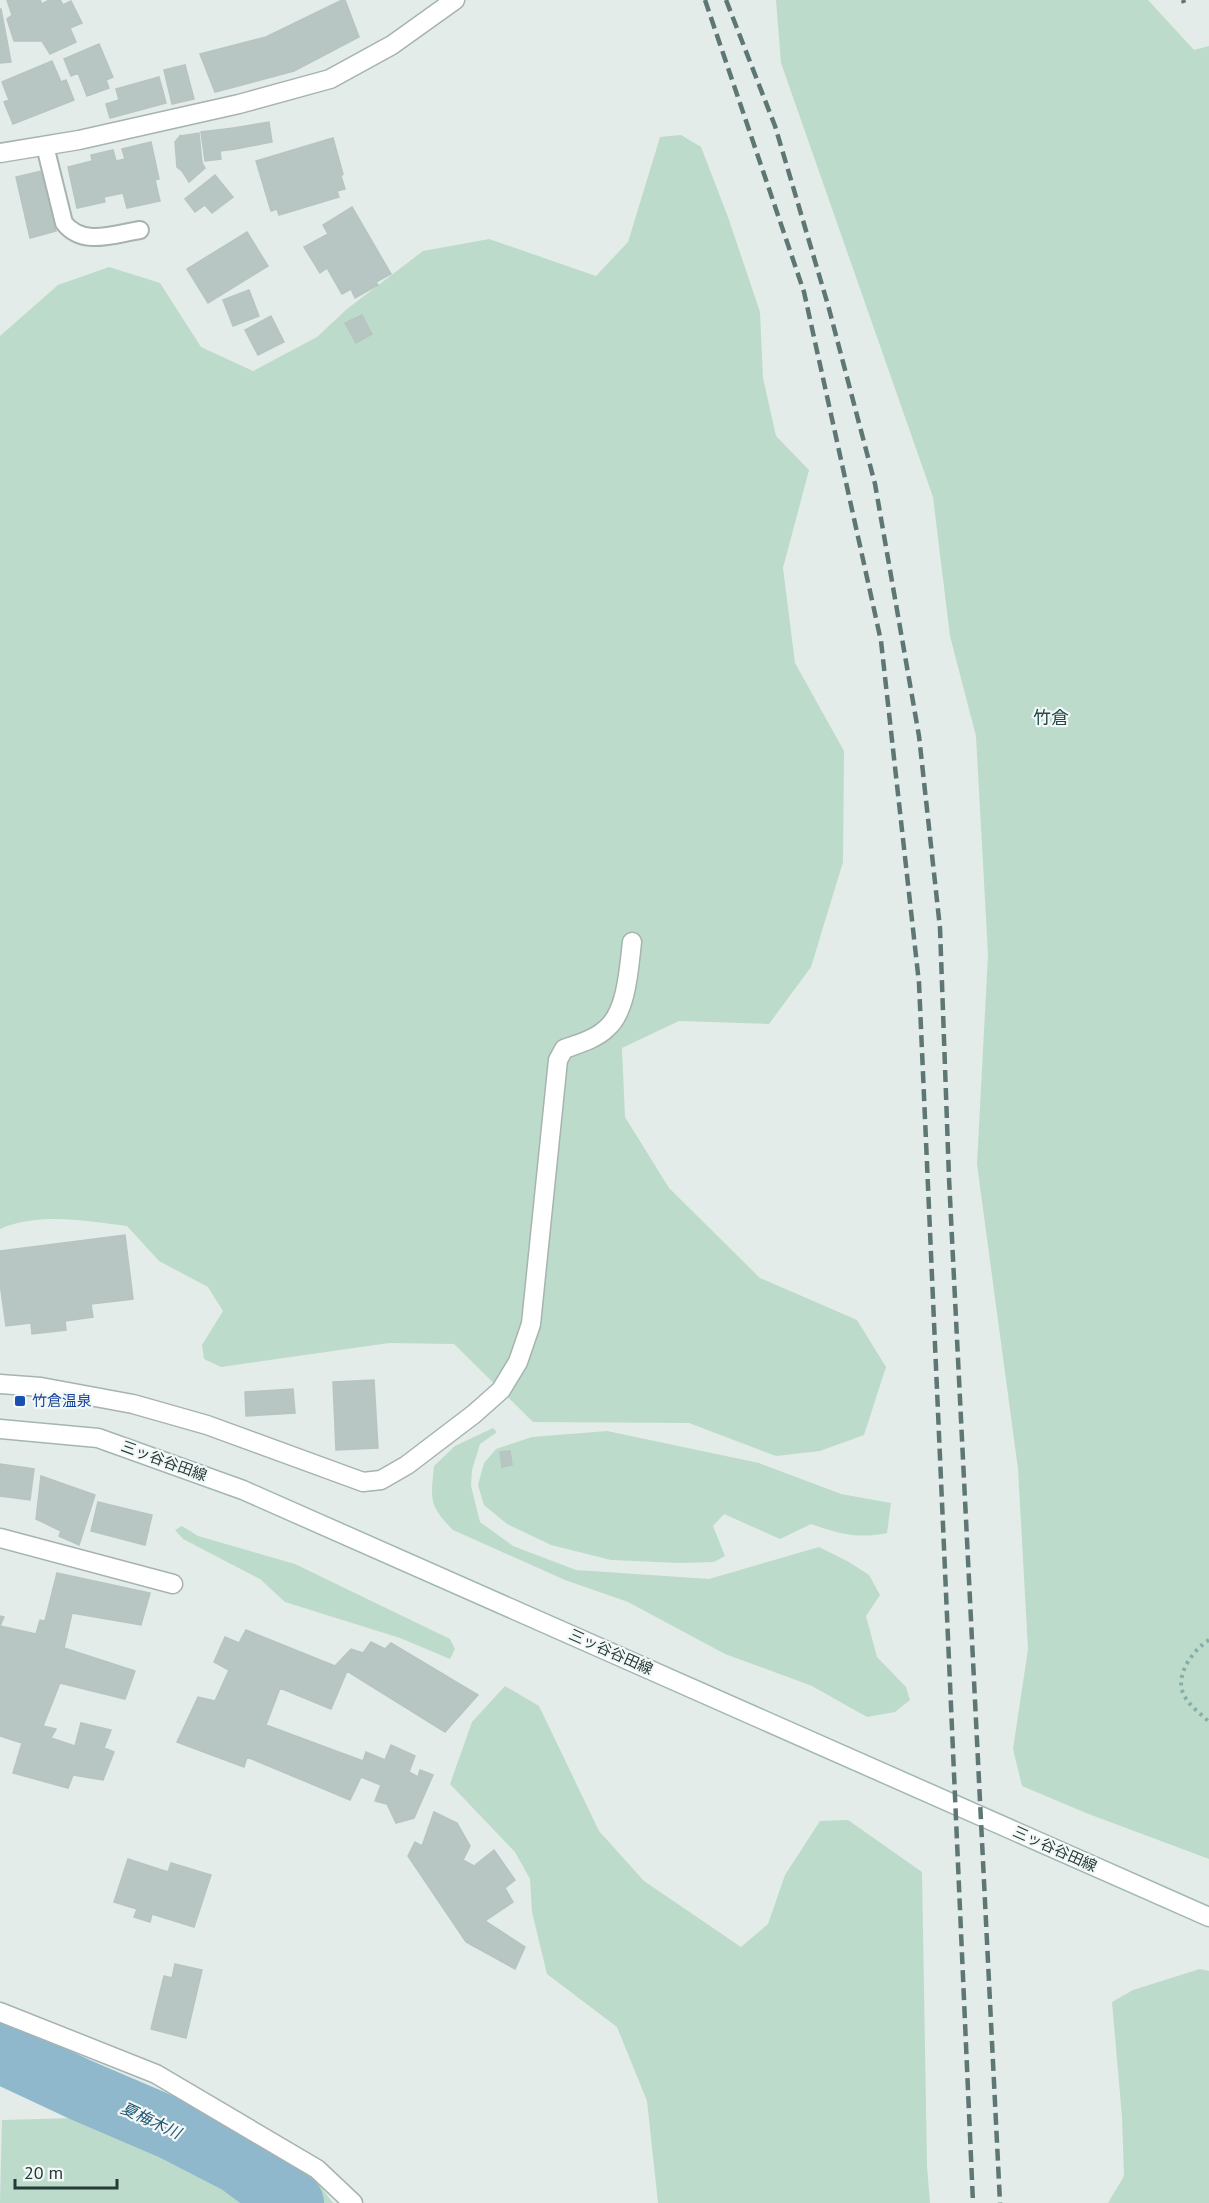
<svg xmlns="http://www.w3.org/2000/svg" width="1209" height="2203" viewBox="0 0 1209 2203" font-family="'PT Sans','Noto Sans JP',sans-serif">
<rect width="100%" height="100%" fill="#e3ece9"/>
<path fill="#bddbca" d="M776,0H1148L1194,50L1209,46V1859L1086,1813L1022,1786L1013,1749L1028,1649L1018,1469L977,1164L988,955L976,736L950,636L933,497L781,63Z
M681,135L701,147L728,217L760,312L763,378L776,436L809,470L783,568L795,663L844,751L843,862L811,967L769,1024L679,1021L622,1048L625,1117L669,1188L760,1278L857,1320L886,1367L864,1435L820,1451L776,1456L689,1423L533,1422L454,1344L389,1343L221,1367L204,1359L202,1345L223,1311L208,1287L159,1261L127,1226C86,1221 39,1212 0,1229V336L58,285L109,267L160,283L201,347L253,371L317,337L347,309L423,251L489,239L596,276L628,242L660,137Z
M493,1428L497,1432L480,1444L472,1470L471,1486L480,1522L513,1546L576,1570L709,1579L819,1547L849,1562L869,1575L880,1595L866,1616L877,1657L906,1687L910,1700L895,1712L867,1717L812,1686L725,1654L628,1602L565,1580L453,1530C428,1505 431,1499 434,1466L455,1446Z
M607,1431L759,1463L841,1494L891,1503L887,1533C857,1539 840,1534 811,1524L780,1539L724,1514L713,1526L725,1556L714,1562L679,1563L611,1560L551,1545L507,1524L484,1505L478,1485L484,1463L496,1449L532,1437Z
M182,1526L198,1536L295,1564L450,1639L455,1649L450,1659L400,1638L285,1602L260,1579L183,1539L175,1530Z
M505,1686L539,1706L599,1831L644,1881L741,1947L768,1924L785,1875L820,1821L848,1820L922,1872L927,2166L930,2203H658L647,2101L617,2027L547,1974L532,1912L530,1879L515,1852L450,1784L472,1722Z
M1200,1969L1209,1971V2203H1108L1124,2176L1122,2117L1112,2002L1133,1990Z
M194,2116L251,2123L317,2182L333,2203H0L2,2120L75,2118L131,2122Z"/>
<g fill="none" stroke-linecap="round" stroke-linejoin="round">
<path stroke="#8fb8cc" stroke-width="62" d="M0,2052L81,2090L172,2129L238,2163L293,2203"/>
</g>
<path fill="#b8c6c3" stroke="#b6c5c1" stroke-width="1.5" d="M7,0H40L42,4L49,0H60L63,5L71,1L82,23L70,28L76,42L50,54L42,41H14L7,19L12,15Z
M342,0H345L359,37L294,71L215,92L200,54L266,37Z
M0,9H1L11,62L0,63Z
M99,44L113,77L106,80L109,88L87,96L78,73L71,76L64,59Z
M52,61L61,82L66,80L74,100L13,124L4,102L9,100L2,82Z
M185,65L194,99L172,104L164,70Z
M159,77L166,103L110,118L106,104L119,100L116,89Z
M269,122L272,142L235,149L233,128Z
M233,128L235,149L220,151L221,159L205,161L201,132Z
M199,133L202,163L205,168L189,182L182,171L186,165L180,136Z
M180,136L186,165L182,171L177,167L175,142Z
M333,138L343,174L341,176L345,189L337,191L339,197L279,215L277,209L271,211L256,161Z
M151,142L159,179L155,180L160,201L127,208L123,193L104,197L105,202L77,208L68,167L92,161L91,155L113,150L116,161L125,159L122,149Z
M42,171L56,231L30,238L16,177Z
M215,175L233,197L212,213L205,205L195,212L185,199Z
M352,207L391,274L376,282L378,285L355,298L351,289L342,294L327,268L320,273L304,247L328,234L323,225Z
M247,232L268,266L208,303L187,269Z
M249,290L259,316L233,326L223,300Z
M362,315L372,334L356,343L345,323Z
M271,316L284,342L258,355L245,330Z
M125,1235L133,1299L91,1304L93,1317L65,1321L66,1330L32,1334L31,1323L6,1326L0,1283V1251Z
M374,1380L378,1448L336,1450L333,1382Z
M293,1389L295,1413L246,1416L245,1392Z
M510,1451L512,1465L502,1467L500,1452Z
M0,1464L34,1469L30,1500L0,1496Z
M41,1476L95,1495L79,1545L59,1536L61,1531L36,1519Z
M98,1502L152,1515L145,1545L91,1531Z
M57,1573L150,1593L141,1625L72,1613L64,1648L135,1671L125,1699L60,1683L43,1726L56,1729L51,1738L75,1746L81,1723L111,1730L104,1748L114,1752L103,1780L73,1775L68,1788L13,1773L22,1743L0,1736V1616L4,1617L0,1626L36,1634L40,1620L45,1621Z
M246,1630L335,1666L351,1649L363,1653L371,1642L385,1649L391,1643L478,1695L445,1732L347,1671L331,1709L280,1688L266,1725L363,1761L366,1752L385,1760L391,1745L415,1756L409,1772L418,1777L420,1770L433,1775L414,1818L396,1823L387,1804L375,1801L381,1785L361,1777L350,1800L247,1757L244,1767L177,1742L198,1697L215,1701L229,1670L214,1662L225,1637L239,1643Z
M434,1812L457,1823L470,1846L463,1860L474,1866L494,1850L515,1880L505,1888L513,1902L485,1921L525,1947L515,1969L466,1942L408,1856L415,1842L422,1846Z
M128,1859L168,1872L171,1863L211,1875L194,1927L152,1914L150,1922L134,1917L137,1909L114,1902Z
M175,1964L202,1970L186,2038L151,2029L164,1976L172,1978Z"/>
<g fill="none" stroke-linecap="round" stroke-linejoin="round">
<g stroke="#a6b3b1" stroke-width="20">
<path id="lane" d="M45,146L64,223C83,247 114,234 140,230"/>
</g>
<g stroke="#a6b3b1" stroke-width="21">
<path id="street" d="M0,153L79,140L239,104L330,79L392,45L455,0
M0,1384L41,1387L133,1404L207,1425L363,1482L381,1480L407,1465L474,1414L501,1390L518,1362L531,1324L558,1060L564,1049C578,1044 596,1039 607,1028C627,1011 629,967 632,942
M0,1538L173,1584
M0,2012L156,2074L317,2169L353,2203"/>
</g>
<g stroke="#a2b6b3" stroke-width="21">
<path id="secondary" d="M0,1429L98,1438L243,1490L1209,1917"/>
</g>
<path stroke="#86ada7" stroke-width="4" stroke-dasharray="3 4.5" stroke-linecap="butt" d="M1209,1640C1194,1649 1175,1674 1183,1693C1188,1705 1200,1713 1209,1722"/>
<use href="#lane" stroke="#fff" stroke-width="16"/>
<use href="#street" stroke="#fff" stroke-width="18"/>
<use href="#secondary" stroke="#fff" stroke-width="18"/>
<path stroke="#5e7774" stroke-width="4.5" stroke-dasharray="12 6" stroke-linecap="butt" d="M705,0L804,292L881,641L919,983L973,2203
M726,0L775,126L828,305L875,484L919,736L940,928L949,1178L1000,2203
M1183,0L1184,3"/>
</g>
<rect fill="#1a4fb4" stroke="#f3f8f7" stroke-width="2" x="14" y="1395" width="12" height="12" rx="3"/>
<g text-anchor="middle" stroke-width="4.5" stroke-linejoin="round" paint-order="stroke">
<g font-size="15" fill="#164399" stroke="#f3f8f7" text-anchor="start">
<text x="32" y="1406">竹倉温泉</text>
</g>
<g font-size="15" fill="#243b39" stroke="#f3f8f7">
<text transform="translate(164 1461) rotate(20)" y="5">三ッ谷谷田線</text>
<text transform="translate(611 1652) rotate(24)" y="5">三ッ谷谷田線</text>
<text transform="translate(1055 1849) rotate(24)" y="5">三ッ谷谷田線</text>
</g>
<g font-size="16" font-style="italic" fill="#225873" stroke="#f3f8f7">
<text transform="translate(151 2120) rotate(25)" y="6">夏梅木川</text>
</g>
<g font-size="18" fill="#214c49" stroke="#f3f8f7">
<text x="1051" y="724">竹倉</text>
</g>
</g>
<path d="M15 2179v9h102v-9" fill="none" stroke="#243b39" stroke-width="3"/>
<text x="24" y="2179" font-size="18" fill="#243b39" stroke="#f3f8f7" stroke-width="4.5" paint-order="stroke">20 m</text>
</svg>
